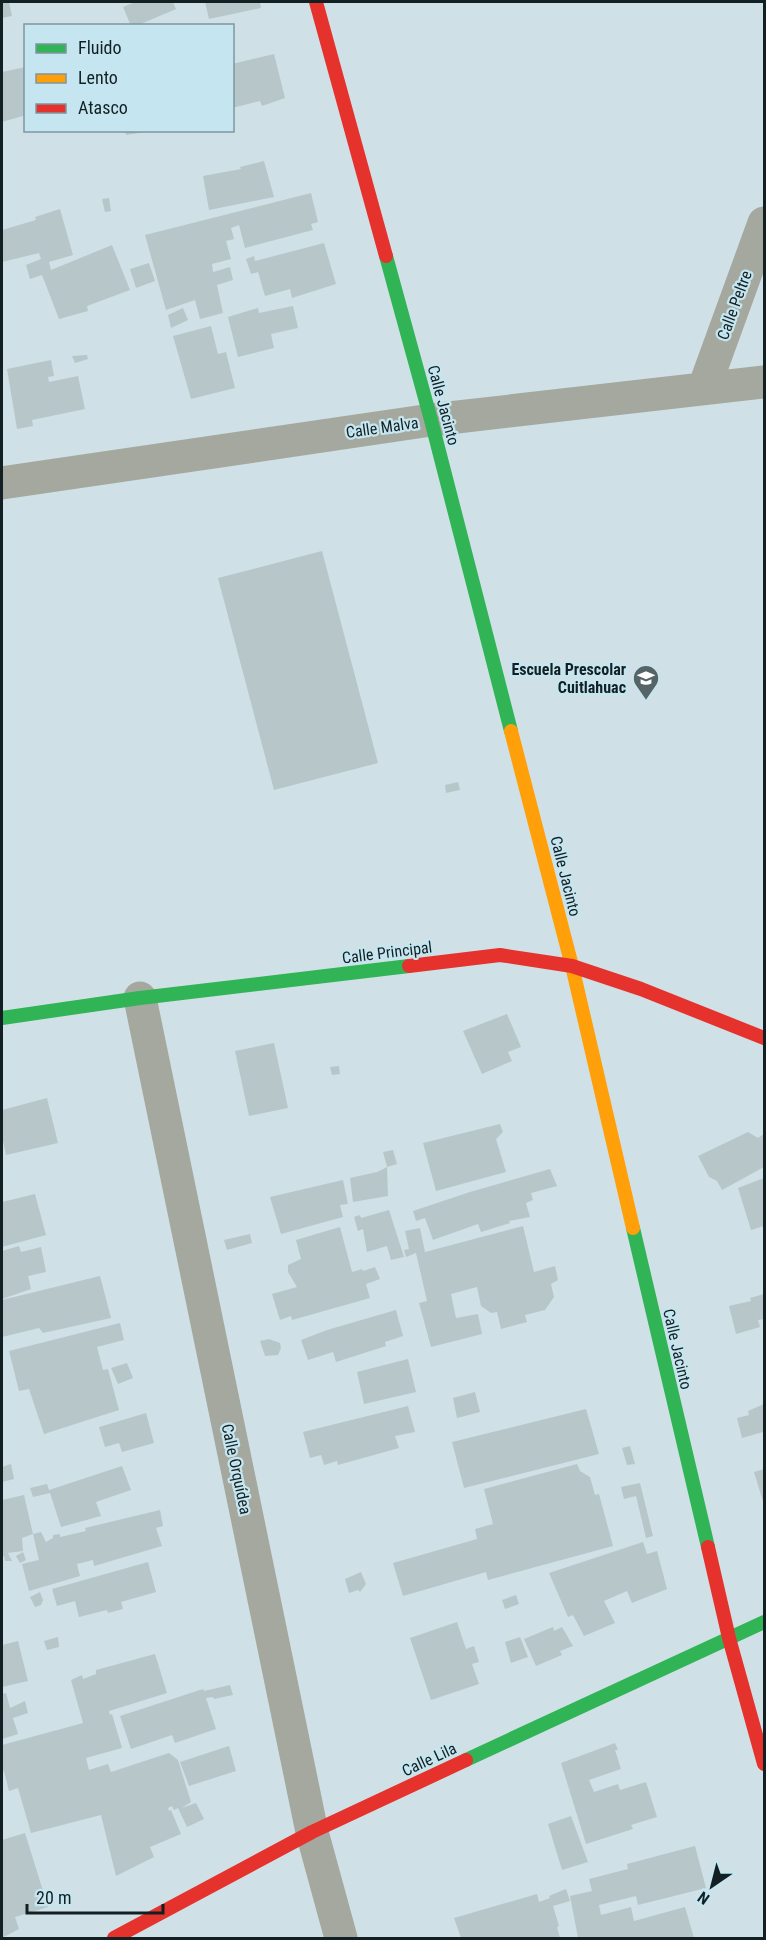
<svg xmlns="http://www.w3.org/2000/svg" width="766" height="1940" viewBox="0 0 766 1940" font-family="'Roboto Condensed',sans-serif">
<rect width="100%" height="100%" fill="#cfe1e6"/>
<path fill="#b7c6c9" d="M2,2H9L12,16L2,18Z
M135,2H173L176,9L136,26H131L123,7Z
M205,2H260L261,8L209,19Z
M274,54L285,98L262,106L260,101L232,108V64Z
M26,67V115L2,122V72Z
M125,130H145V132L126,135Z
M264,161L274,197L209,210L203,176L241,169L240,167Z
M311,193L318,222L311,224L313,230L245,248L239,225L231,228L234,239L226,241L231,259L212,264L213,272L230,267L233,280L217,285L223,313L200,319L195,300L166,310L145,235Z
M109,198L111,211L105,212L102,199Z
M60,209L73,255L49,262L51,270L112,245L130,290L87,306L88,311L59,319L42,275L30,279L26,265L41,259L39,253L2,262V230L36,220L35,217Z
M324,243L336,284L292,298L290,289L265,296L258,272L251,274L246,259L254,256L255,261Z
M149,263L155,281L136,288L130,269Z
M293,306L298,328L271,334L274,348L238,357L228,317L258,308L259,313Z
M183,308L188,320L171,328L168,315Z
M211,326L218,354L226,352L235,388L191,399L173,336Z
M87,355L88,359L75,363L72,356Z
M51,360L54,376L48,377L49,382L78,376L85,409L32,420L33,426L17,429L7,369Z
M322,551L378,763L274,790L218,578Z
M458,782L460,790L446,793L445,785Z
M507,1014L521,1047L508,1052L512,1061L482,1074L463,1031Z
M274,1043L288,1108L249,1116L235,1051Z
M339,1066L340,1074L332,1075L330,1067Z
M47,1098L58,1143L6,1155L2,1136V1110Z
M500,1124L503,1132L496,1139L506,1172L436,1191L423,1143Z
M748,1132L758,1138L764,1134V1167L722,1190L717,1181L709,1177L698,1156Z
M393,1150L397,1164L387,1167L388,1196L353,1202L350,1178L377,1172L387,1167L383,1152Z
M550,1169L557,1186L531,1193L533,1200L526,1203L530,1217L509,1221L510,1223L481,1232L478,1224L433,1240L425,1218L416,1221L413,1211L470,1192Z
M764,1178V1226L751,1230L738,1188Z
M343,1180L348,1204L340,1205L343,1217L281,1234L270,1197Z
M35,1194L46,1235L2,1247V1202Z
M389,1210L404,1257L391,1260L387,1246L367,1252L363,1229L358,1231L354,1217L360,1215L361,1218Z
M523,1226L534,1272L555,1266L558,1280L551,1284L554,1297L545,1310L525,1315L527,1322L501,1329L497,1312L491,1313L481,1306L477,1287L451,1294L456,1318L478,1314L482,1334L431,1347L419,1303L427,1301L416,1253L406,1257L404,1250L409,1249L405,1231L420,1228L425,1252Z
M340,1227L352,1272L362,1269L363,1271L375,1267L380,1279L366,1284L370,1298L292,1320L291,1316L280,1320L272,1294L297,1287L288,1272V1265L301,1259L296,1240Z
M250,1234L252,1243L227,1250L224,1240Z
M19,1246L21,1252L41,1247L46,1272L28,1276L31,1289L2,1299V1251Z
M100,1276L111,1318L43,1333L39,1328L2,1337V1300Z
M764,1294V1319L758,1320L760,1327L736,1334L729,1306L751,1301L750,1298Z
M396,1310L403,1336L385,1342L386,1346L336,1362L333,1352L308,1360L301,1340L327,1330Z
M120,1323L124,1340L97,1347L103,1370L108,1369L119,1410L44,1434L29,1389L19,1391L9,1351Z
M269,1339L280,1343L281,1348L278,1355L265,1356L260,1341Z
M408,1359L416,1392L364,1404L357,1372Z
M127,1363L133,1378L118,1384L111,1368Z
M475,1392L480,1412L457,1418L453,1398Z
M764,1404V1436L763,1432L742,1438L737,1418L749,1415L748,1411Z
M408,1406L415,1432L395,1436L399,1448L338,1465L337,1461L324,1465L321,1455L310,1458L303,1432Z
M586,1409L599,1454L464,1488L452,1442Z
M146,1413L154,1443L122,1452L119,1443L105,1447L99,1427Z
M630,1446L635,1464L627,1465L622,1448Z
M11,1464L14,1479L2,1482V1467Z
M577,1464L580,1471L590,1477L595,1495L599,1494L613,1546L488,1580L486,1572L403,1596L393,1563L477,1539L475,1529L493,1524L484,1489Z
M122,1466L131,1490L96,1502L101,1516L61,1527L50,1493L33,1497L30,1488L47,1484L49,1490Z
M764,1469V1505L754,1472Z
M640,1483L653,1536L646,1538L636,1496L624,1499L621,1487Z
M24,1495L33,1534L22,1538L23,1551L8,1553L12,1561H5L4,1556H2V1500Z
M160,1510L163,1526L156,1528L162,1546L94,1566L93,1560L77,1564L80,1576L29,1591L22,1564L39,1560L33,1534L41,1532L46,1542L53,1538V1535L60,1534V1537L86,1531L85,1528Z
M643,1542L647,1554L657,1551L667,1589L632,1603L627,1591L604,1601L615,1623L584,1636L573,1615L568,1617L549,1573Z
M23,1552L26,1560L20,1563L16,1556Z
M148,1562L156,1592L121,1602L123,1609L108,1613L107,1610L79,1617L75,1601L57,1606L52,1589Z
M361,1572L366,1584L360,1592L358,1590L349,1593L345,1579Z
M40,1592L43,1600L41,1605L35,1607L30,1597Z
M516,1595L519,1604L505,1609L502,1600Z
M457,1622L466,1649L474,1646L479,1662L472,1664L479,1684L431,1700L410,1638Z
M553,1627L554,1631L562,1627L573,1646L560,1651L562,1655L536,1666L524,1639Z
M58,1637L59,1647L47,1650L44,1641Z
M520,1637L528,1657L511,1663L505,1642Z
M18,1641L28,1681L2,1687V1645Z
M155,1654L167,1693L109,1711L110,1715L112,1714L122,1748L86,1758L89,1770L108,1764L111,1772L169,1753L178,1760L191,1802L182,1808L196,1803L204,1819L187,1827L178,1808L174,1810L172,1806L168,1808L169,1811L171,1810L181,1834L150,1847L154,1857L116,1876L101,1815L31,1833L18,1788L9,1791L4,1771L2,1772V1745L83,1723L71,1680L82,1675L83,1679L96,1674V1670Z
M230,1685L233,1695L214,1699L213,1697L206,1698L216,1729L175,1743L172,1735L131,1749L120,1716L203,1689L204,1691Z
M6,1693L10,1708L25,1701L28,1713L13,1718L18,1734L2,1739V1694Z
M615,1743L618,1750H615L621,1769L589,1780L594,1792L618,1784L620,1790L646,1782L657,1817L631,1825L633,1829L586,1844L561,1763Z
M229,1746L236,1771L189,1786L180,1762Z
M571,1816L588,1862L562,1870L548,1824Z
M25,1833L48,1907L15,1917L19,1929L2,1938V1840Z
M695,1846L706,1888L638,1905L636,1896L599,1905L601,1915L631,1907L634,1921L685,1907L694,1938H597V1937L578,1938L570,1896L592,1891L589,1879L628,1869L627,1864Z
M566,1889L570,1901L553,1906L559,1926L557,1927L560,1938H461L454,1918L537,1894L539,1902L550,1898L549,1896Z"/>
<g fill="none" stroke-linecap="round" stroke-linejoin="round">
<path stroke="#a5a89e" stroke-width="33" d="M704,388L764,223
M2,483L431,420L764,382
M140,998L312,1832L341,1938"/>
<path stroke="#30b455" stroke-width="14" d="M386,256L431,420L511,731
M2,1018L140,998L409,966
M633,1228L708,1547
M466,1760L764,1622"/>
<path stroke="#ff9f0a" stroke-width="14" d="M511,731L572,966L633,1228"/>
<path stroke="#e5322d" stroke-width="14" d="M316,2L386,256
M409,966L500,955L572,966L641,989L764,1038
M708,1547L729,1638L764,1764
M114,1938L312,1832L466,1760"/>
</g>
<defs>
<g id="school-pin" transform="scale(1.35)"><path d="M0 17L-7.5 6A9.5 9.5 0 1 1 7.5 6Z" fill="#556467" stroke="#c5e6f0"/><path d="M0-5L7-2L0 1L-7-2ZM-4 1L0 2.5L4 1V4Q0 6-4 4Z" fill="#fff"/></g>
</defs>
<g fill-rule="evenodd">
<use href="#school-pin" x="646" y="678"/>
</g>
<g text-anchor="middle" stroke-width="4.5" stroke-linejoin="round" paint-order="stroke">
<g font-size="16" fill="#132023" stroke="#c5e6f0">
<text transform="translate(734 305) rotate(-70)" y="6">Calle Peltre</text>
<text transform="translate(444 405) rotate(75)" y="6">Calle Jacinto</text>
<text transform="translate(382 427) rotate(-8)" y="6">Calle Malva</text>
<text transform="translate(566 876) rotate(76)" y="6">Calle Jacinto</text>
<text transform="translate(387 952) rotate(-7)" y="6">Calle Principal</text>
<text transform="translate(678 1349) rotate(77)" y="6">Calle Jacinto</text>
<text transform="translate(237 1469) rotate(78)" y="6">Calle Orquídea</text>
<text transform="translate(429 1759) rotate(-25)" y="6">Calle Lila</text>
</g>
<g font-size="16" font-weight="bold" fill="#132023" stroke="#c5e6f0" text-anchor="end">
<text x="626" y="675">Escuela Prescolar<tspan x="626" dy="18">Cuitlahuac</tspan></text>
</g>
</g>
<rect width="766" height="1940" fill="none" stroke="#132023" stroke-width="6"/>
<rect x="24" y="24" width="210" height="108" fill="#c5e6f0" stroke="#7e979e" stroke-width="1.5"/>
<rect x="36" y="44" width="30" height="9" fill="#30b455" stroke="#7e979e" stroke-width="1.5"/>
<text x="78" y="54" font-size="18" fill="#132023">Fluido</text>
<rect x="36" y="74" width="30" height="9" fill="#ff9f0a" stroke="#7e979e" stroke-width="1.5"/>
<text x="78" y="84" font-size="18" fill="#132023">Lento</text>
<rect x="36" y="104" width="30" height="9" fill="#e5322d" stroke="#7e979e" stroke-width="1.5"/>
<text x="78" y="114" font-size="18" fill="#132023">Atasco</text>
<g transform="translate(712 1886) rotate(215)" stroke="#c5e6f0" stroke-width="4.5" paint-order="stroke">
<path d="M0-4.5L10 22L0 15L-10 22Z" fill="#132023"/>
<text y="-9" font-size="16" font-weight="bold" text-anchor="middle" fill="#132023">N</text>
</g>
<path d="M27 1904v9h136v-9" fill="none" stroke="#132023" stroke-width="3"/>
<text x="36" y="1904" font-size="18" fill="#132023" stroke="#c5e6f0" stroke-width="4.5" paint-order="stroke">20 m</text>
</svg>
